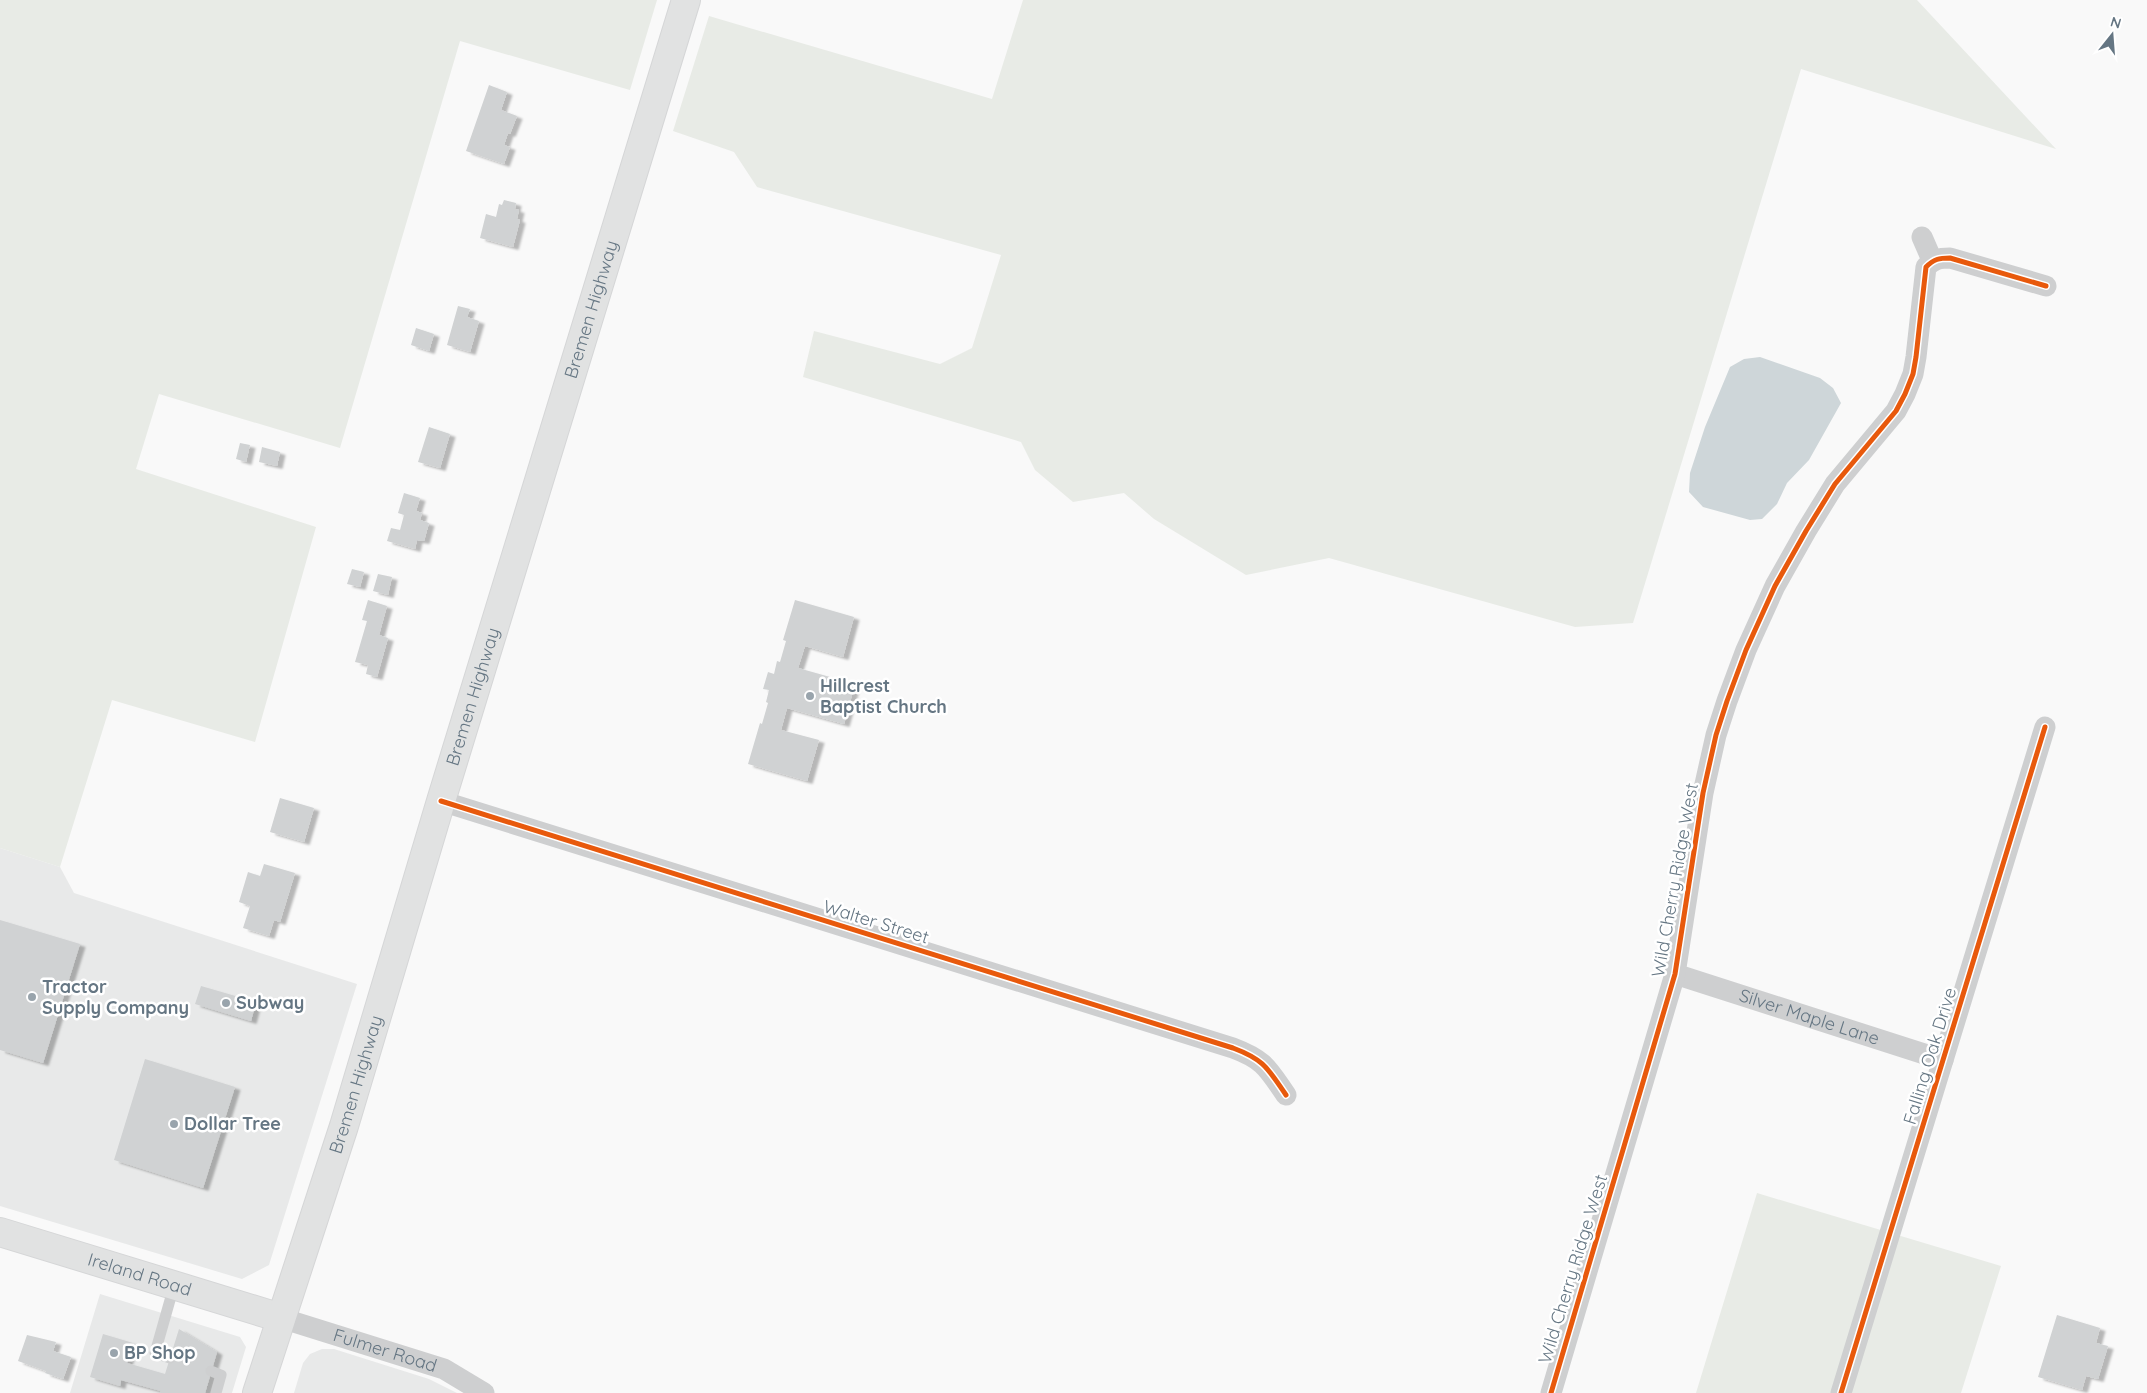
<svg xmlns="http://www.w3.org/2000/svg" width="2147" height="1393" viewBox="0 0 2147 1393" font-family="Quicksand,sans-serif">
<defs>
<filter id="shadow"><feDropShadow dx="5.5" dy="3" stdDeviation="1" flood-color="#0004"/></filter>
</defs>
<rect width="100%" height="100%" fill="#f9f9f9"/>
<path fill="#e8e9e9" d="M0,848L60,867L74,893L357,984L269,1265L242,1279L0,1206Z
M100,1294L240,1337L246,1347L232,1393H70Z
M322,1349H334L429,1379L457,1393H294L303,1363L310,1354Z"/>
<path fill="#e8ebe6" d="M0,0H657L630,90L460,41L340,448L159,394L136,469L316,527L255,742L112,700L60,867L0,848Z
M1023,0H1917L2056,149L1801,69L1633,623L1575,627L1329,558L1246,575L1154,519L1124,493L1073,502L1035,470L1021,442L803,377L814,331L940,364L972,348L1001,255L757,187L734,152L673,131L709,16L992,99Z
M1757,1193L2001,1266L1961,1393H1696Z"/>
<path fill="#ced6d9" d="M1760,357L1820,378L1833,388L1841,403L1809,460L1787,483L1777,504L1762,519L1750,520L1703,507L1689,492L1690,473L1705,427L1730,367L1744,359Z"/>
<path fill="#d0d2d3" filter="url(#shadow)" d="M489,85L507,92L501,110L517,116L510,134L508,133L504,145L510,147L504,164L466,151Z
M504,200L516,203L515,209L519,210L517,219L520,220L513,247L480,238L486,214L496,217L499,204L502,205Z
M458,306L470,309L467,317L479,321L470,352L447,345Z
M416,328L434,334L429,351L411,345Z
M429,427L450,434L440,468L418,462Z
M240,443L250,445L246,462L236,459Z
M262,447L280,452L277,466L259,462Z
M404,493L420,498L416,511L422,513L420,520L429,523L424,541L417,540L415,549L387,541L391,528L400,530L404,515L398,513Z
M352,569L364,572L360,587L347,584Z
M378,574L392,577L388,595L373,591Z
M368,600L387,606L379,635L388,638L377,677L366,674L368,665L355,662L367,621L362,620Z
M795,600L854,617L843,657L805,646L798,668L855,684L844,724L787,708L781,730L819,740L807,781L748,764L760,723L762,724L768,703L766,702L769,690L763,689L768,672L774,674L777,661L780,662L786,641L783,640Z
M280,798L314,808L304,842L270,832Z
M264,864L295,873L280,922L274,920L269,936L243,928L250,906L239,902L248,872L260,876Z
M0,920L80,944L43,1063L0,1050Z
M201,986L256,1002L251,1021L195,1004Z
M145,1059L235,1087L203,1188L114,1160Z
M2057,1315L2100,1328L2096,1343L2108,1346L2098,1379L2086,1376L2082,1390L2038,1377Z
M179,1329L217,1352L205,1393H160L161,1391L121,1380L120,1386L90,1377L103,1334L133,1343L127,1363L165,1374Z
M27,1335L56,1342L53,1351L71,1357L63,1379L45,1373L46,1371L18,1361Z"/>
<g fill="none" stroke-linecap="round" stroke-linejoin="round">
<g stroke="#d5d6d7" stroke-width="30">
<g id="secondary">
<path id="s3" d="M0,1232L281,1318"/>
<path id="s4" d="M257,1393L344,1126L441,801L686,0"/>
</g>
</g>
<path stroke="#cecfd0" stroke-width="11" d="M170,1358L155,1353L174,1286
M211,1371L221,1375L216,1393"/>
<g stroke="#cecfd0" stroke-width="21">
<path d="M1922,237L1932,260"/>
<path d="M441,801L1233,1048C1265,1060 1268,1069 1286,1095"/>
<path id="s1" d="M1675,974L1943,1060"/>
<path id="s2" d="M281,1318L444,1369L484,1393"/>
<path d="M1551,1393L1675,974L1703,793L1716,735L1727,701L1746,650L1775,586L1806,531L1835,484L1896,411L1905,394L1913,374L1916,357L1926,267C1934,259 1939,258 1950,258L2046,286"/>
<path d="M1841,1393L2045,727"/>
</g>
<use href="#secondary" stroke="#e1e2e2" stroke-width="28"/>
<g stroke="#fff" stroke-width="8">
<path id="cycleway" d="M441,801L1233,1048C1265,1060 1268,1069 1286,1095
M1551,1393L1675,974L1703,793L1716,735L1727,701L1746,650L1775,586L1806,531L1835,484L1896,411L1905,394L1913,374L1916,357L1926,267C1934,259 1939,258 1950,258L2046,286
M1841,1393L2045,727"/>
</g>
<use href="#cycleway" stroke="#e8590c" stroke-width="5"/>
</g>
<g fill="#99a4ac" stroke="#fff" stroke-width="2">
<circle cx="810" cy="696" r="5"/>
<circle cx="32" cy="997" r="5"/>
<circle cx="226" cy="1003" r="5"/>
<circle cx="174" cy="1124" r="5"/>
<circle cx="114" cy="1353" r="5"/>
</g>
<g text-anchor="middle" stroke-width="5" stroke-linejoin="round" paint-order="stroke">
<g font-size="18" fill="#657683" stroke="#fff">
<text dy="6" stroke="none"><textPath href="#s4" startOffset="1134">Bremen Highway</textPath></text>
<text dy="6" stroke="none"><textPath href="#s4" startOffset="729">Bremen Highway</textPath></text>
<text transform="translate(1675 880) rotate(-80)" y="6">Wild Cherry Ridge West</text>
<text transform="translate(876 922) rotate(17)" y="6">Walter Street</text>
<text dy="6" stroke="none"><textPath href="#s1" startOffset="141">Silver Maple Lane</textPath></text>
<text transform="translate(1930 1056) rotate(-73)" y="6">Falling Oak Drive</text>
<text dy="6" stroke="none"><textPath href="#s4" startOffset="324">Bremen Highway</textPath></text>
<text transform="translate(1573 1269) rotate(-73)" y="6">Wild Cherry Ridge West</text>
<text dy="6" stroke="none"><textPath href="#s3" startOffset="146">Ireland Road</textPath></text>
<text dy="6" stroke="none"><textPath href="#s2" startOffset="109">Fulmer Road</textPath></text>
</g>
<g font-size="18" font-weight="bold" fill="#657683" stroke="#fff" text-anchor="start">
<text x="820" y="692">Hillcrest<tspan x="820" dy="21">Baptist Church</tspan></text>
<text x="42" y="993">Tractor<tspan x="42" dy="21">Supply Company</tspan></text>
<text x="236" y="1009">Subway</text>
<text x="184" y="1130">Dollar Tree</text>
<text x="124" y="1359">BP Shop</text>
</g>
</g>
<g transform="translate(2112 35) rotate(17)" stroke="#ffffff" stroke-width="4" paint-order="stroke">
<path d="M0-4L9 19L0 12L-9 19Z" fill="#657683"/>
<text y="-8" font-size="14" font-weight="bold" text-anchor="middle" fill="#657683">N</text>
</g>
</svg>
